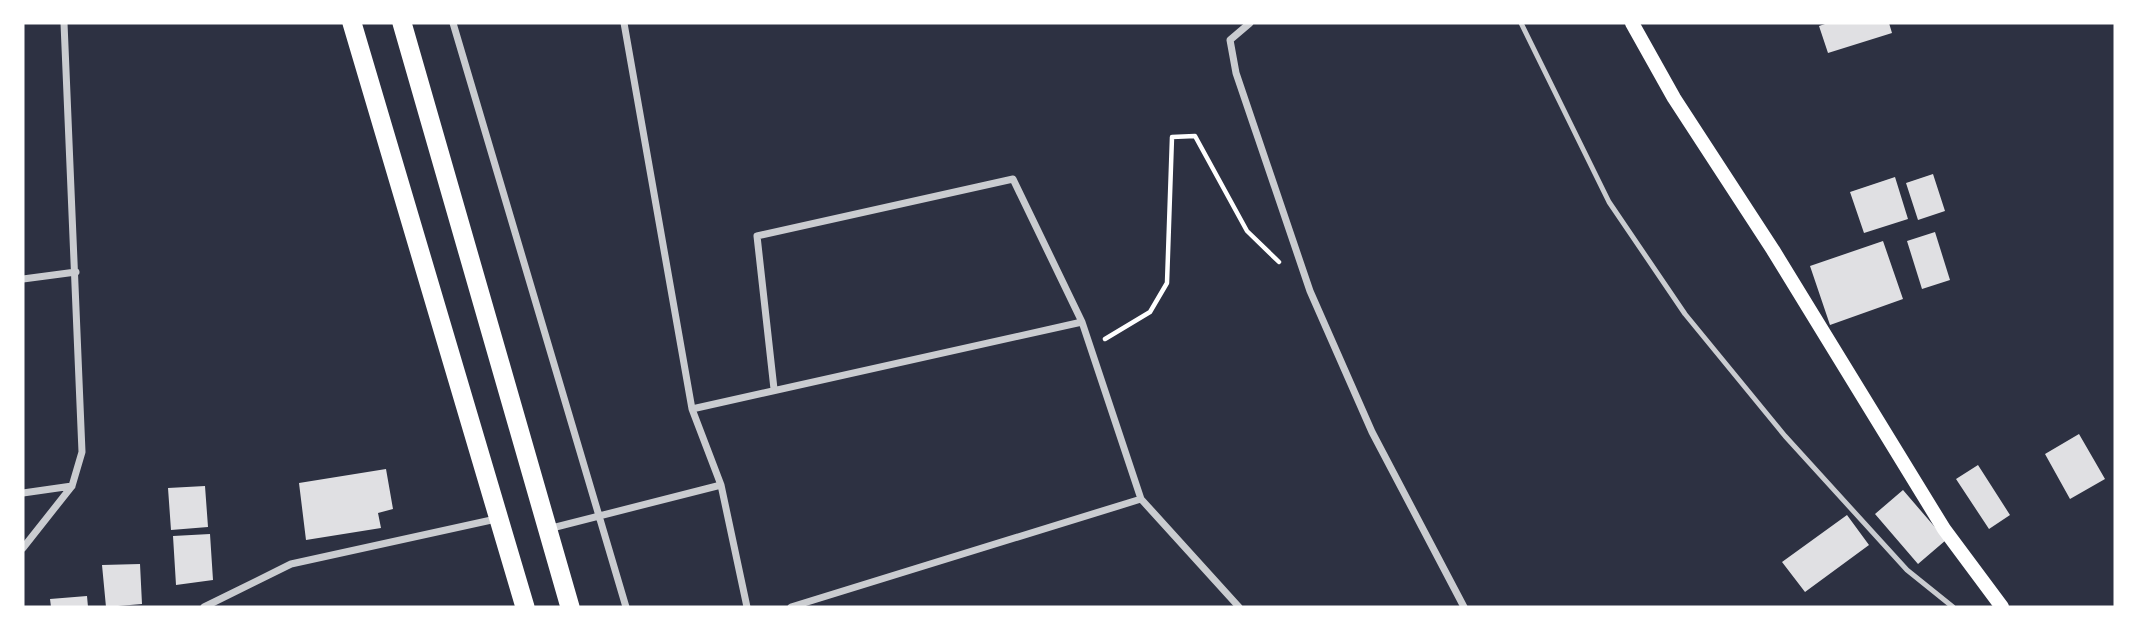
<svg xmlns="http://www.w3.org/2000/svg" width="2138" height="630" viewBox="0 0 2138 630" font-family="'Source Sans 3',sans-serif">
<rect width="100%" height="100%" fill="#2d3142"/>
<path fill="#e0e0e3" d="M1828,23H1889L1892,33L1828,53L1819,26Z
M1933,174L1945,211L1918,220L1906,183Z
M1895,177L1908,219L1864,233L1850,192Z
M1935,232L1950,280L1922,289L1907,241Z
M1883,241L1903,299L1830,325L1810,266Z
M2079,434L2105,479L2070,499L2045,454Z
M1978,465L2010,515L1989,529L1956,479Z
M386,469L393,509L378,513L381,528L306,540L299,483Z
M205,486L208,527L171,530L168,488Z
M1903,490L1946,540L1918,564L1875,514Z
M1847,515L1869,545L1805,592L1782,562Z
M210,534L213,580L176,585L173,536Z
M140,564L142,604L106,607L102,565Z
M87,596L88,607H51L50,599Z"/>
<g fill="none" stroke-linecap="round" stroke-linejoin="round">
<path stroke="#fff" stroke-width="4.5" d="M1105,339L1150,312L1167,283L1172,137L1195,136L1247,231L1279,262"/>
<path stroke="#caccd0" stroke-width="5" d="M1521,23L1609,202L1685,314L1785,436L1907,570L1953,607"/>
<path stroke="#caccd0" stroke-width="7" d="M453,23L626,607
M624,23L692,409L721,485L747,607
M1250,23L1230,40L1236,73L1310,291L1372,432L1464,607
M23,279L76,272
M774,389L757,236L1013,179L1082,322
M692,409L1082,322L1141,499L1239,607
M23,493L72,486
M548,529L721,485
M23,548L72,486L82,452L64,23
M204,607L291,564L496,519
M791,607L1141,499"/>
<path stroke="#fff" stroke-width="14" d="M1632,23L1674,98L1773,250L1944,529L2002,607"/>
<path stroke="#fff" stroke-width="19" d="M352,23L525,607
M402,23L570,607"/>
</g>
<rect width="2138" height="630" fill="none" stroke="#ffffff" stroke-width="49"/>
</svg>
